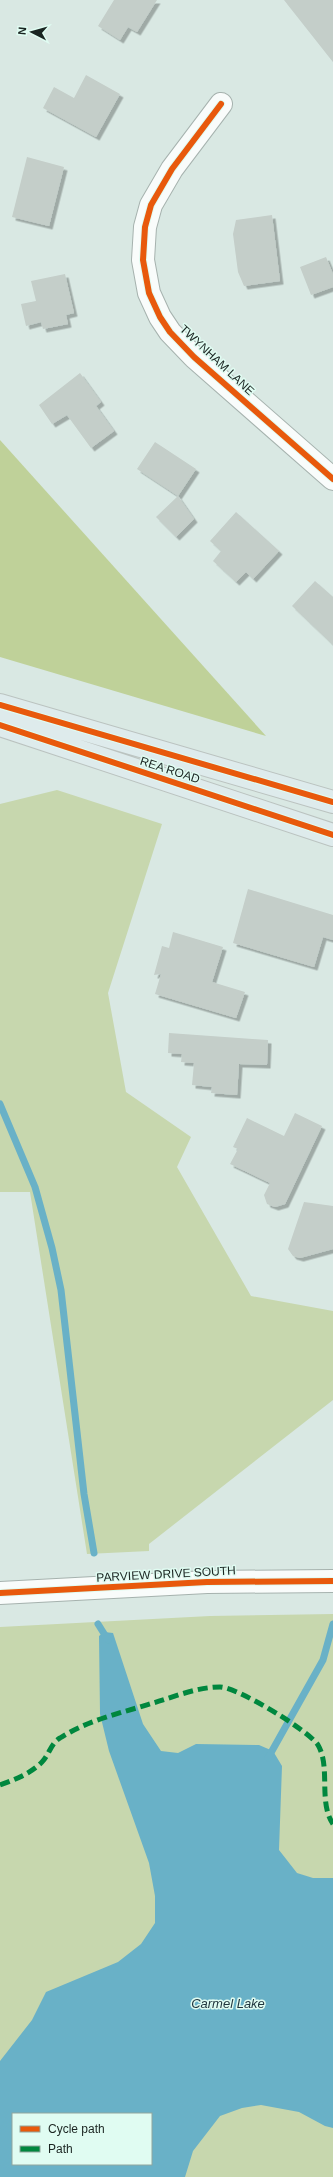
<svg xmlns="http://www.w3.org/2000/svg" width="333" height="2177" viewBox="0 0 333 2177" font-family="Arial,sans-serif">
<defs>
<filter id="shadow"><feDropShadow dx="3.5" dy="3.5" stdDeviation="0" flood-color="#0004"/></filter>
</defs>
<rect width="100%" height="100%" fill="#d9e8e3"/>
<path fill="#c7d7ae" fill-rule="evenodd" d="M57,790L162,824L108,993L126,1092L191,1137L177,1167L251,1296L333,1311V1400L149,1544V1551L87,1554L30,1192H0V804Z
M333,1614V2177H0V1627L210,1616ZM13,2114H151V2164H13Z"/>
<path fill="#bfd199" d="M0,440L266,736L0,657Z"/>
<path fill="#69b1c7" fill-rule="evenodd" d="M104,1632L113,1633L143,1724L161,1751L178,1753L196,1744L259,1745L273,1751L282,1766L279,1850L297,1873L313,1878H333V2128L325,2126L299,2112L261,2105L242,2108L220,2116L193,2151L185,2177H0V2061L32,2020L46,1992L118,1962L141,1944L155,1923V1896L149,1863L109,1751L100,1714L99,1636ZM13,2114H151V2164H13Z"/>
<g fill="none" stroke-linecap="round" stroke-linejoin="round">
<path stroke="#69b1c7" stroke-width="7" d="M0,1104L35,1187L52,1248L61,1290L84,1494L94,1553
M98,1624L108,1640
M268,1758L323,1660L333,1624"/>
</g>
<path fill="#c4cec9" filter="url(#shadow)" d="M114,0H157L137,32L128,27L120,40L98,26Z
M284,0H333V62Z
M86,75L120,94L96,137L43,108L54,87L74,98Z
M27,157L64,167L49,226L12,217Z
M272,215L280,281L244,286L238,272L233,234L236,220Z
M326,257L333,274V287L311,295L300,267Z
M65,274L74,313L66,315L68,324L43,329L41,322L26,326L21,304L36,301L31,281Z
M80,373L101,402L96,406L114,431L91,448L67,415L52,424L39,405Z
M155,442L196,469L178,496L137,469Z
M178,496L194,519L176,537L156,517Z
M236,512L279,551L253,579L246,572L236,582L213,561L221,551L210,541Z
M315,581L333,597V645L292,606Z
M248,889L333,915V940L323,937L314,967L233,943Z
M173,932L223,947L212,982L245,992L236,1018L155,994L161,974L154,975L162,946L169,948Z
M169,1033L268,1040L267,1065L239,1064L237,1095L211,1093L212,1087L192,1085L194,1063L181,1062L182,1054L168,1053Z
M295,1113L322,1126L285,1204L275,1207L267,1204L264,1195L270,1183L230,1164L238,1149L233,1147L247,1118L284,1136Z
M304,1202L333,1206V1249L300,1258L293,1256L288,1249Z"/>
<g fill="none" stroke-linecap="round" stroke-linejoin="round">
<g stroke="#a6b2ae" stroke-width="24">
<path id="minor" d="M221,104L172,169L151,205L145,227L143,260L149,293L160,317L170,332L194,357L333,479
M0,1593L207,1582L333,1581"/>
</g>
<g stroke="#bbc3c0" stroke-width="24">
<path id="major" d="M0,705L333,802
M0,725L333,835"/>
</g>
<use href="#minor" stroke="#f9fcfb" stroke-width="22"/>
<use href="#major" stroke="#deebec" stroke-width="22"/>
<path stroke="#00873e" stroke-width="5" stroke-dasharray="10 5" stroke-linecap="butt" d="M0,1785C16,1779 30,1774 42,1762C49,1755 51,1743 60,1738C88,1720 121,1713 153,1703C174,1697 197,1687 220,1687C237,1687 308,1730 318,1745C331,1767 318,1802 333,1824"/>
<g stroke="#e0fcf2" stroke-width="8">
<path id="cycleway" d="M221,104L172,169L151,205L145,227L143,260L149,293L160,317L170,332L194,357L333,479
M0,705L333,802
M0,725L333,835
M0,1593L207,1582L333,1581"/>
</g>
<use href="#cycleway" stroke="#e8590c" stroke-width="6"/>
</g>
<g text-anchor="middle" stroke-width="3" stroke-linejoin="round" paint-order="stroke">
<g font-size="12" fill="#1a2421" stroke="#e0fcf2">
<text transform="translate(217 360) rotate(43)" y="4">TWYNHAM LANE</text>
<text transform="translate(170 770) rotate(18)" y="4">REA ROAD</text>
<text transform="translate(166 1574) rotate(-3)" y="4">PARVIEW DRIVE SOUTH</text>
</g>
<g font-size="13" font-style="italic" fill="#1f343d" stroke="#e0fcf2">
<text x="228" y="2008">Carmel Lake</text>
</g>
</g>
<rect x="12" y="2113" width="140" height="52" fill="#e0fcf2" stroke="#91a69e"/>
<rect x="20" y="2126" width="20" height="6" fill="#e8590c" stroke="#91a69e"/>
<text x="48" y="2133" font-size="12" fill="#1a2421">Cycle path</text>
<rect x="20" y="2146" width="20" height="6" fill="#00873e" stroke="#91a69e"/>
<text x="48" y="2153" font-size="12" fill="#1a2421">Path</text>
<g transform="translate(32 32) rotate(276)" stroke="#e0fcf2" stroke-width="3" paint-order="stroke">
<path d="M0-3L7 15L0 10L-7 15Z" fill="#1a2421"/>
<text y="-6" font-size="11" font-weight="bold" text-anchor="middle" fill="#1a2421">N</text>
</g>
</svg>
